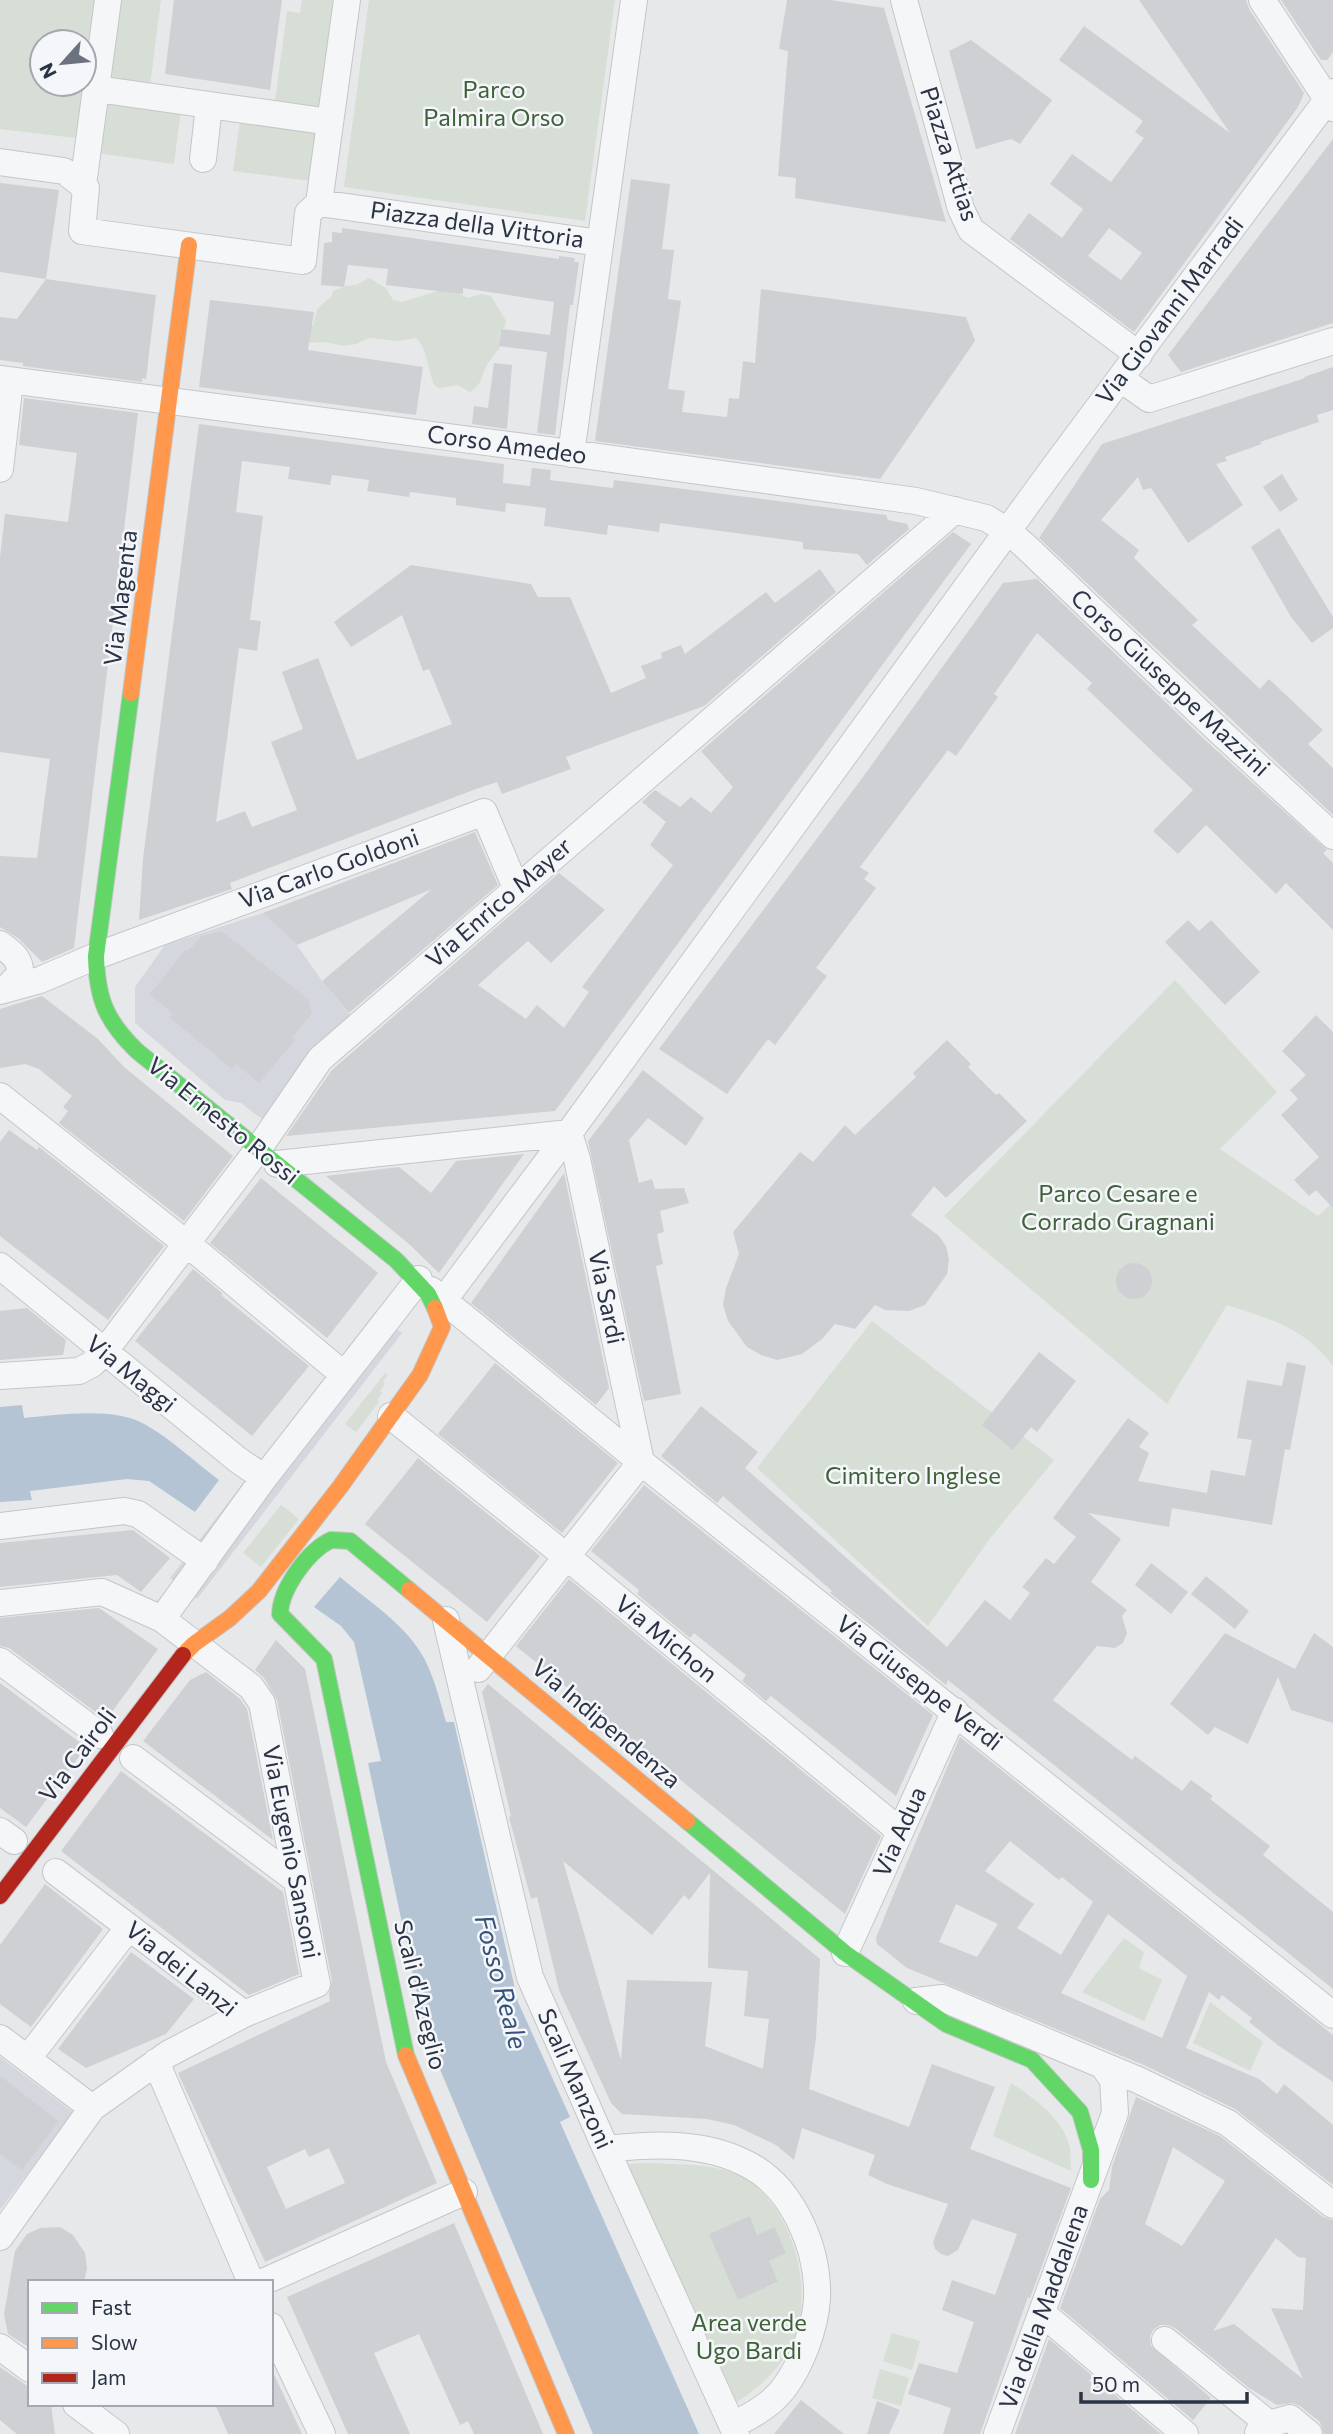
<svg xmlns="http://www.w3.org/2000/svg" width="1333" height="2434" viewBox="0 0 1333 2434" font-family="Commissioner,sans-serif">
<rect width="100%" height="100%" fill="#e6e8ea"/>
<path fill="#d4d7dd" d="M263,913L297,945L322,981L351,1016L327,1036L262,1119L241,1103L225,1100L135,1023V987L165,945Z
M375,1312L402,1333L197,1599L170,1578Z
M0,2057L74,2113L0,2210Z"/>
<path fill="#d6ded6" fill-rule="evenodd" d="M0,0H103L84,139L0,129ZM42,42H84V84H42Z
M114,0H161L149,94L104,88Z
M302,0H334L320,115L274,109L287,11L300,13Z
M369,0H615L585,221L344,187Z
M104,99L181,109L174,164L97,153Z
M241,114L319,124L311,181L233,171Z
M369,278L386,288L393,300L402,302L448,288L468,298L481,294L491,296L506,321L505,326L499,333L500,347C495,354 489,361 486,367C480,378 483,384 470,392L458,385L440,388L435,386C427,370 429,351 416,338L397,341L369,338L356,344L343,346L325,342L302,343L313,325L317,309L332,296L333,291L346,286L356,285Z
M1175,980L1277,1092L1220,1149L1318,1216L1333,1202V1366C1305,1328 1270,1319 1227,1305L1167,1404L944,1216Z
M872,1321L1054,1460L988,1541L928,1626L757,1468Z
M385,1373L388,1375L383,1381L385,1384L380,1391L382,1393L377,1400L379,1402L356,1432L345,1424Z
M281,1505L299,1519L261,1567L243,1553Z
M1124,1938L1144,1952L1139,1968L1162,1980L1144,2021L1082,1992Z
M1210,2002L1263,2042L1250,2071L1193,2043Z
M1011,2083C1033,2097 1066,2121 1070,2149C1071,2156 1070,2164 1071,2171L993,2136Z
M647,2163C678,2165 720,2162 747,2180C790,2208 812,2281 797,2329C788,2361 764,2385 737,2402L627,2164ZM749,2217L760,2240L775,2227L786,2253L769,2261L777,2283L738,2299L710,2234Z
M892,2333L920,2341L912,2370L883,2361Z
M880,2369L909,2378L901,2406L872,2398Z"/>
<path fill="#b4c4d5" d="M22,1405L24,1418C59,1415 115,1406 146,1425C171,1439 196,1463 219,1480L195,1512L149,1481L127,1479L30,1491L32,1500L0,1502V1407Z
M340,1577C369,1602 407,1625 425,1660C435,1680 440,1701 446,1722H454L518,2002L570,2117L560,2122L699,2434H593L426,2036L368,1763L381,1761L354,1642L341,1626L314,1607Z"/>
<path fill="#ced0d3" fill-rule="evenodd" d="M174,0H282L270,90L165,74Z
M787,0H830L884,8L946,222L795,198L796,178L778,176L788,51L779,49Z
M1139,0H1246L1249,9L1304,93L1298,107L1134,332L1010,239L1029,213L1062,238L1083,209L1050,184L1072,154L1111,182L1144,138L1135,132L1143,121L1059,60L1084,26L1230,133ZM1109,228L1142,253L1121,280L1088,256Z
M1281,0H1333V52L1327,60H1321Z
M971,40L1052,100L1020,144L1011,139L976,149L949,51Z
M1333,139V323L1181,372L1168,355Z
M631,179L670,184L662,249L674,250L668,299L681,301L668,389L685,391L682,412L727,417L729,398L739,399L743,361L755,363L761,289L966,317L975,341L880,479L595,441Z
M0,183L59,190L46,279L0,272Z
M342,228L559,259V256L575,258L574,262H579L573,305H570L555,435L537,433L547,352L499,346L501,329L550,335L554,302L463,288V294L386,285L388,269L348,265L344,287L321,285L324,243L332,242V232L342,233Z
M46,279L156,295L146,379L142,378V382L23,366V363L0,360V317L17,319Z
M210,300L314,312L308,350L423,367L416,415L199,387Z
M494,363L512,365L507,429L472,424L474,406L488,408Z
M1333,367V410L1317,415L1319,422L1260,442L1262,444L1225,457L1227,461L1216,464L1243,505L1188,543L1151,488L1143,490L1138,477L1101,520L1139,550L1134,558L1198,620L1192,625L1260,689L1269,679L1323,730L1308,744L1333,768V815L1039,538L1102,444L1305,378L1304,377Z
M24,398L138,413L74,948L42,962L18,938L0,927V856L37,858L50,759L0,752V557L5,514L68,522L77,453L19,445Z
M199,424L504,464L503,483L530,486L532,468L551,470L550,480L613,488L614,480L886,515L888,520L907,524L909,529L867,565L858,554L803,549V542L660,523L659,532L608,525L607,535L544,526L546,508L506,503L505,512L456,505V498L410,492L409,497L367,491L369,480L332,475L330,485L288,479L290,467L242,461L236,512L263,516L250,620L261,621L257,651L239,648L216,822L245,811L252,827L297,810L271,742L303,729L282,672L318,658L357,760L452,724L429,669L423,671L402,615L351,647L334,622L411,565L531,584L538,597H570L611,693L646,678L641,666L662,658L661,653L681,645L685,654L766,592L775,603L820,569L836,592L704,706L566,757L571,769L502,794L497,782L476,789L230,883L232,889L139,920L143,859Z
M1282,474L1298,500L1280,512L1263,487Z
M1279,528L1333,617V628L1312,643L1291,617L1251,547Z
M953,532L971,544L555,1111L286,1136L332,1070L559,873L605,910L551,963L528,941L478,985L526,1019L537,1005L564,1028L589,992L582,987L673,865L650,845L666,822L642,802L655,790L680,807L691,797L711,813L733,787L701,751Z
M1037,579L1205,740L1327,850L1323,853L1333,863V930L1286,883L1276,894L1206,825L1178,854L1153,831L1193,790L1087,689L1092,683L1037,633L994,694L998,697L956,756L948,750L860,867L869,873L864,879L876,888L816,968L827,976L775,1045L768,1039L727,1094L659,1049L860,781L1003,583Z
M475,832L498,885L349,1013L322,981L432,889L297,945L263,913Z
M1188,920L1199,931L1211,920L1260,972L1225,1005L1165,942Z
M221,931L308,999L312,1013L293,1037L295,1040L259,1083L236,1064L232,1069L169,1017L173,1014L150,994L185,950L188,951L202,936Z
M42,996L98,1039L124,1067L233,1156L184,1221L59,1123L68,1111L63,1107L72,1096L39,1069L25,1064L0,1068V1009Z
M1316,1015L1333,1032V1208L1316,1190L1309,1196L1294,1180L1319,1157L1281,1115L1298,1099L1290,1090L1306,1075L1282,1051Z
M947,1040L971,1064L968,1067L996,1095L999,1093L1027,1121L946,1198L934,1186L911,1215L939,1236L946,1246L949,1260L947,1274L925,1305L909,1311L885,1310L875,1305L855,1329L835,1324L822,1339L802,1354L777,1360L761,1355L747,1347L728,1321L723,1305L726,1288L739,1254L733,1232L800,1152L813,1162L845,1125L855,1135L916,1077L913,1073Z
M643,1070L704,1118L686,1146L648,1118L629,1140L639,1183L652,1179L655,1189L684,1188L689,1203L660,1211L664,1232L657,1234L663,1264L656,1266L681,1394L644,1401L588,1141Z
M9,1130L37,1150L39,1147L164,1246L108,1320L0,1236V1142Z
M524,1154L439,1273L409,1244L326,1176L399,1167L431,1193L456,1161Z
M564,1173L609,1388L596,1405L471,1303Z
M261,1178L378,1273L327,1338L210,1243Z
M1116 1281a18 18 0 1 1 36 0a18 18 0 1 1-36 0Z
M193,1269L223,1294L221,1295L309,1366L252,1436L135,1341Z
M27,1308L66,1340L63,1355L0,1360V1311Z
M1039,1352L1076,1381L1037,1432L1031,1427L1013,1450L982,1425Z
M1287,1362L1306,1366L1290,1450L1285,1449L1272,1525L1172,1508L1169,1527L1088,1513L1121,1539L1091,1582L1127,1610L1122,1616L1127,1633L1123,1643L1115,1648L1097,1646L1053,1700L1132,1760L1135,1756L1182,1791L1191,1780L1213,1796L1210,1799L1270,1846L1263,1855L1333,1912V1989L948,1680L946,1685L830,1593L832,1591L723,1496L717,1503L661,1456L701,1406L758,1452L745,1468L947,1647L985,1600L1010,1620L1030,1593L1022,1587L1033,1574L1046,1558L1054,1564L1076,1537L1053,1518L1128,1418L1149,1433L1139,1447L1149,1453L1138,1481L1207,1493L1211,1470L1245,1476L1252,1440L1237,1438L1247,1380L1282,1386Z
M495,1363L618,1463L562,1533L438,1434Z
M418,1458L540,1556L487,1622L365,1524Z
M644,1485L933,1715L896,1796L771,1696L766,1701L742,1681L746,1675L694,1633L690,1638L637,1594L639,1590L591,1551Z
M133,1530L170,1558L141,1592L117,1575L0,1587V1543Z
M1151,1563L1188,1592L1171,1614L1135,1585Z
M1206,1576L1249,1611L1235,1629L1191,1594Z
M569,1579L881,1836L845,1914L516,1646Z
M99,1608L158,1649L106,1720L9,1648L0,1646V1618Z
M1225,1633L1295,1669L1314,1633L1333,1647V1723L1291,1710L1278,1677L1248,1744L1215,1727L1208,1735L1170,1704Z
M276,1640L305,1669L386,2062L437,2183L265,2262L178,2073L330,2001L329,1994L332,1981L277,1700L264,1678L255,1670ZM329,2148L345,2183L286,2209L267,2167L305,2149L309,2157Z
M206,1672L239,1698L247,1709L273,1840L143,1741L190,1680Z
M0,1683L86,1747L26,1827L0,1808Z
M488,1684L820,1959L816,2038L809,2089L909,2127L932,2064L995,2087L970,2149L1071,2188L1030,2298L1028,2297L980,2434H943L951,2408L908,2394L919,2363L957,2373L974,2322L942,2310L952,2280L995,2295L1017,2234L972,2219L958,2250L948,2256L941,2254L935,2249L933,2242L948,2204L887,2184L868,2175L875,2155L802,2128L794,2160L776,2145L734,2125L707,2119L622,2114L611,2103L559,1990L537,1897L531,1899L509,1817L511,1816L482,1692ZM563,1861L652,1935L684,1895L689,1900L710,1873L708,1968L748,1971L744,2016L769,2019L763,2069L705,2046L712,1982L627,1980L621,2060Z
M960,1737L1333,2035V2082L1279,2046L1249,2022L1252,2018L1222,1995L1219,2000L1209,1992L1186,2048L1259,2079L1277,2094L1284,2084L1333,2125V2185L1235,2109L1144,2065L907,1968L877,1944L876,1938L890,1903ZM1010,1841L1059,1880L1062,1877L1093,1902L1061,1955L1017,1928L1034,1904L985,1871ZM956,1904L998,1924L977,1957L939,1942ZM1108,1914L1187,1976L1162,2038L1061,1993Z
M121,1771L283,1892L299,1974L249,1995L61,1851Z
M45,1884L103,1929L31,2027L0,2004V1945Z
M131,1952L194,1999L166,2034L86,2068L58,2049Z
M0,2076L59,2121L22,2170L0,2154Z
M1136,2097L1220,2136L1323,2217L1333,2220V2434H1324L1320,2422L1300,2406L1293,2403L1277,2405L1249,2388L1175,2328L1168,2325H1160L1153,2330L1150,2337L1151,2346L1211,2398L1193,2420L1060,2308L1100,2199L1109,2190L1112,2167ZM1173,2147L1225,2181L1182,2246L1145,2224ZM1276,2238L1298,2257L1306,2258L1303,2310L1271,2308L1303,2379L1234,2324L1213,2331Z
M750,2216L757,2235L775,2227L786,2253L769,2261L778,2282L738,2300L709,2234Z
M454,2223L543,2434H474L468,2421L460,2425L419,2334L374,2353L410,2434H348L287,2297Z
M60,2227L73,2235L85,2253L87,2269L84,2282H30V2348L8,2334L4,2314L15,2251L27,2234L40,2228Z
M1049,2339L1161,2434H1015Z
M0,2367L30,2388V2404H51L55,2434H17L0,2420Z
M271,2368L302,2434H228L215,2404H271Z
M801,2400L844,2434H774Z
M877,2401L900,2410L889,2434H867Z"/>
<g fill="none" stroke-linecap="round" stroke-linejoin="round">
<g stroke="#c4c6c8" stroke-width="28">
<path id="street" d="M904,0L961,209L971,230L1139,355
M1262,0L1333,108
M97,89L330,122
M203,159L209,106
M0,162L64,171L86,188L82,231L303,261L308,213L319,203L600,243
M83,185L108,0
M319,203L347,0
M0,379L547,450L916,501L986,518L1008,531L1024,545L1216,728L1333,836
M1121,379L1149,399L1333,341
M571,454L634,0
M0,469L10,381
M0,944C11,953 21,958 20,974L6,989
M0,991L40,980L96,956L484,812L516,888
M0,1096L202,1256L344,1375
M277,1164L569,1133L577,1159L641,1462
M0,1266L238,1460L264,1478
M431,1290L641,1462L1333,2015
M443,1301L569,1133L1052,470L1333,92
M0,1376L79,1371L92,1364L104,1352L259,1148L320,1059L955,510
M391,1416L567,1557L900,1831
M0,1526L124,1511L138,1514L205,1561
M0,1603L102,1592L162,1619L264,1478L419,1279
M446,1620L530,1977L606,2149L736,2434
M0,1661L100,1735
M478,1669L641,1462
M133,1758L295,1879
M0,1831L14,1841
M56,1872L244,2014
M845,1953L955,1711
M916,2001L942,1998L1138,2080L1228,2123L1333,2205
M0,2038L92,2108
M28,2058L129,1927
M156,2062L251,2282
M606,2149C653,2144 703,2141 747,2164C793,2187 819,2249 817,2299C815,2329 801,2365 784,2388C772,2404 750,2417 732,2425
M0,2237L92,2108L168,2054L244,2014L317,1984L262,1703L251,1687L162,1619
M263,2282L464,2192
M1042,2313L1185,2434
M271,2326L322,2434
M1165,2340L1269,2424
M0,2347L30,2369
M76,2404L116,2434
M1258,2433L1269,2424L1290,2418L1309,2434
M997,2434L1115,2113L1113,2080L1104,2067"/>
</g>
<g stroke="#c4c6c8" stroke-width="18">
<path id="fast" d="M131,693L96,956C97,999 106,1021 137,1051L396,1260L428,1294L435,1308
M687,1821L845,1953L946,2024L1032,2060L1080,2112L1091,2150V2180
M406,2055L324,1659L280,1614C281,1588 308,1551 331,1540L350,1541L409,1590"/>
</g>
<g stroke="#c4c6c8" stroke-width="18">
<path id="slow" d="M131,693L189,245
M409,1590L687,1821
M183,1655L194,1644L230,1618L259,1591L340,1487L420,1375L442,1327L435,1308
M406,2055L566,2434"/>
</g>
<g stroke="#c4c6c8" stroke-width="18">
<path id="jam" d="M0,1896L183,1655"/>
</g>
<use href="#street" stroke="#f5f6f7" stroke-width="26"/>
<use href="#fast" stroke="#63d668" stroke-width="16"/>
<use href="#slow" stroke="#ff974d" stroke-width="16"/>
<use href="#jam" stroke="#b3261e" stroke-width="16"/>
</g>
<g text-anchor="middle" stroke-width="5" stroke-linejoin="round" paint-order="stroke">
<g font-size="24" fill="#3f6138" stroke="#f4f6f9">
<text x="494" y="98">Parco<tspan x="494" dy="28">Palmira Orso</tspan></text>
<text x="1118" y="1202">Parco Cesare e<tspan x="1118" dy="28">Corrado Gragnani</tspan></text>
<text x="913" y="1484">Cimitero Inglese</text>
<text x="749" y="2331">Area verde<tspan x="749" dy="28">Ugo Bardi</tspan></text>
</g>
<g font-size="24" fill="#2b3445" stroke="#f4f6f9">
<text transform="translate(949 154) rotate(72)" y="8">Piazza Attias</text>
<text transform="translate(477 225) rotate(8)" y="8">Piazza della Vittoria</text>
<text transform="translate(1170 311) rotate(-53)" y="8">Via Giovanni Marradi</text>
<text transform="translate(507 445) rotate(8)" y="8">Corso Amedeo</text>
<text transform="translate(121 598) rotate(-83)" y="8">Via Magenta</text>
<text transform="translate(1170 683) rotate(43)" y="8">Corso Giuseppe Mazzini</text>
<text transform="translate(329 869) rotate(-20)" y="8">Via Carlo Goldoni</text>
<text transform="translate(499 903) rotate(-41)" y="8">Via Enrico Mayer</text>
<text transform="translate(223 1121) rotate(39)" y="8">Via Ernesto Rossi</text>
<text transform="translate(606 1297) rotate(78)" y="8">Via Sardi</text>
<text transform="translate(131 1374) rotate(39)" y="8">Via Maggi</text>
<text transform="translate(666 1639) rotate(39)" y="8">Via Michon</text>
<text transform="translate(919 1683) rotate(38)" y="8">Via Giuseppe Verdi</text>
<text transform="translate(606 1724) rotate(40)" y="8">Via Indipendenza</text>
<text transform="translate(78 1755) rotate(-53)" y="8">Via Cairoli</text>
<text transform="translate(900 1832) rotate(-66)" y="8">Via Adua</text>
<text transform="translate(291 1852) rotate(79)" y="8">Via Eugenio Sansoni</text>
<text transform="translate(181 1969) rotate(39)" y="8">Via dei Lanzi</text>
<text transform="translate(420 1995) rotate(76)" y="8">Scali d'Azeglio</text>
<text transform="translate(575 2079) rotate(66)" y="8">Scali Manzoni</text>
<text transform="translate(1044 2307) rotate(-70)" y="8">Via della Maddalena</text>
</g>
<g font-size="26" font-style="italic" fill="#34527a" stroke="#f4f6f9">
<text transform="translate(501 1982) rotate(75)" y="9">Fosso Reale</text>
</g>
</g>
<rect x="28" y="2280" width="245" height="126" fill="#f4f6f9" stroke="#a4a8b1" stroke-width="2"/>
<rect x="42" y="2303" width="35" height="10" fill="#63d668" stroke="#a4a8b1" stroke-width="2"/>
<text x="91" y="2315" font-size="21" fill="#2b3445">Fast</text>
<rect x="42" y="2338" width="35" height="10" fill="#ff974d" stroke="#a4a8b1" stroke-width="2"/>
<text x="91" y="2350" font-size="21" fill="#2b3445">Slow</text>
<rect x="42" y="2373" width="35" height="10" fill="#b3261e" stroke="#a4a8b1" stroke-width="2"/>
<text x="91" y="2385" font-size="21" fill="#2b3445">Jam</text>
<g transform="translate(63 63) rotate(243)"><circle r="33" fill="#f4f6f9" stroke="#a4a8b1" stroke-width="2"/>
<path d="M0-5L12 26L0 18L-12 26Z" fill="#6c737f"/>
<text y="-10" font-size="19" font-weight="bold" text-anchor="middle" fill="#2b3445">N</text>
</g>
<path d="M1081 2392v10h166v-10" fill="none" stroke="#2b3445" stroke-width="3.5"/>
<text x="1092" y="2392" font-size="21" fill="#2b3445" stroke="#f4f6f9" stroke-width="5" paint-order="stroke">50 m</text>
</svg>
